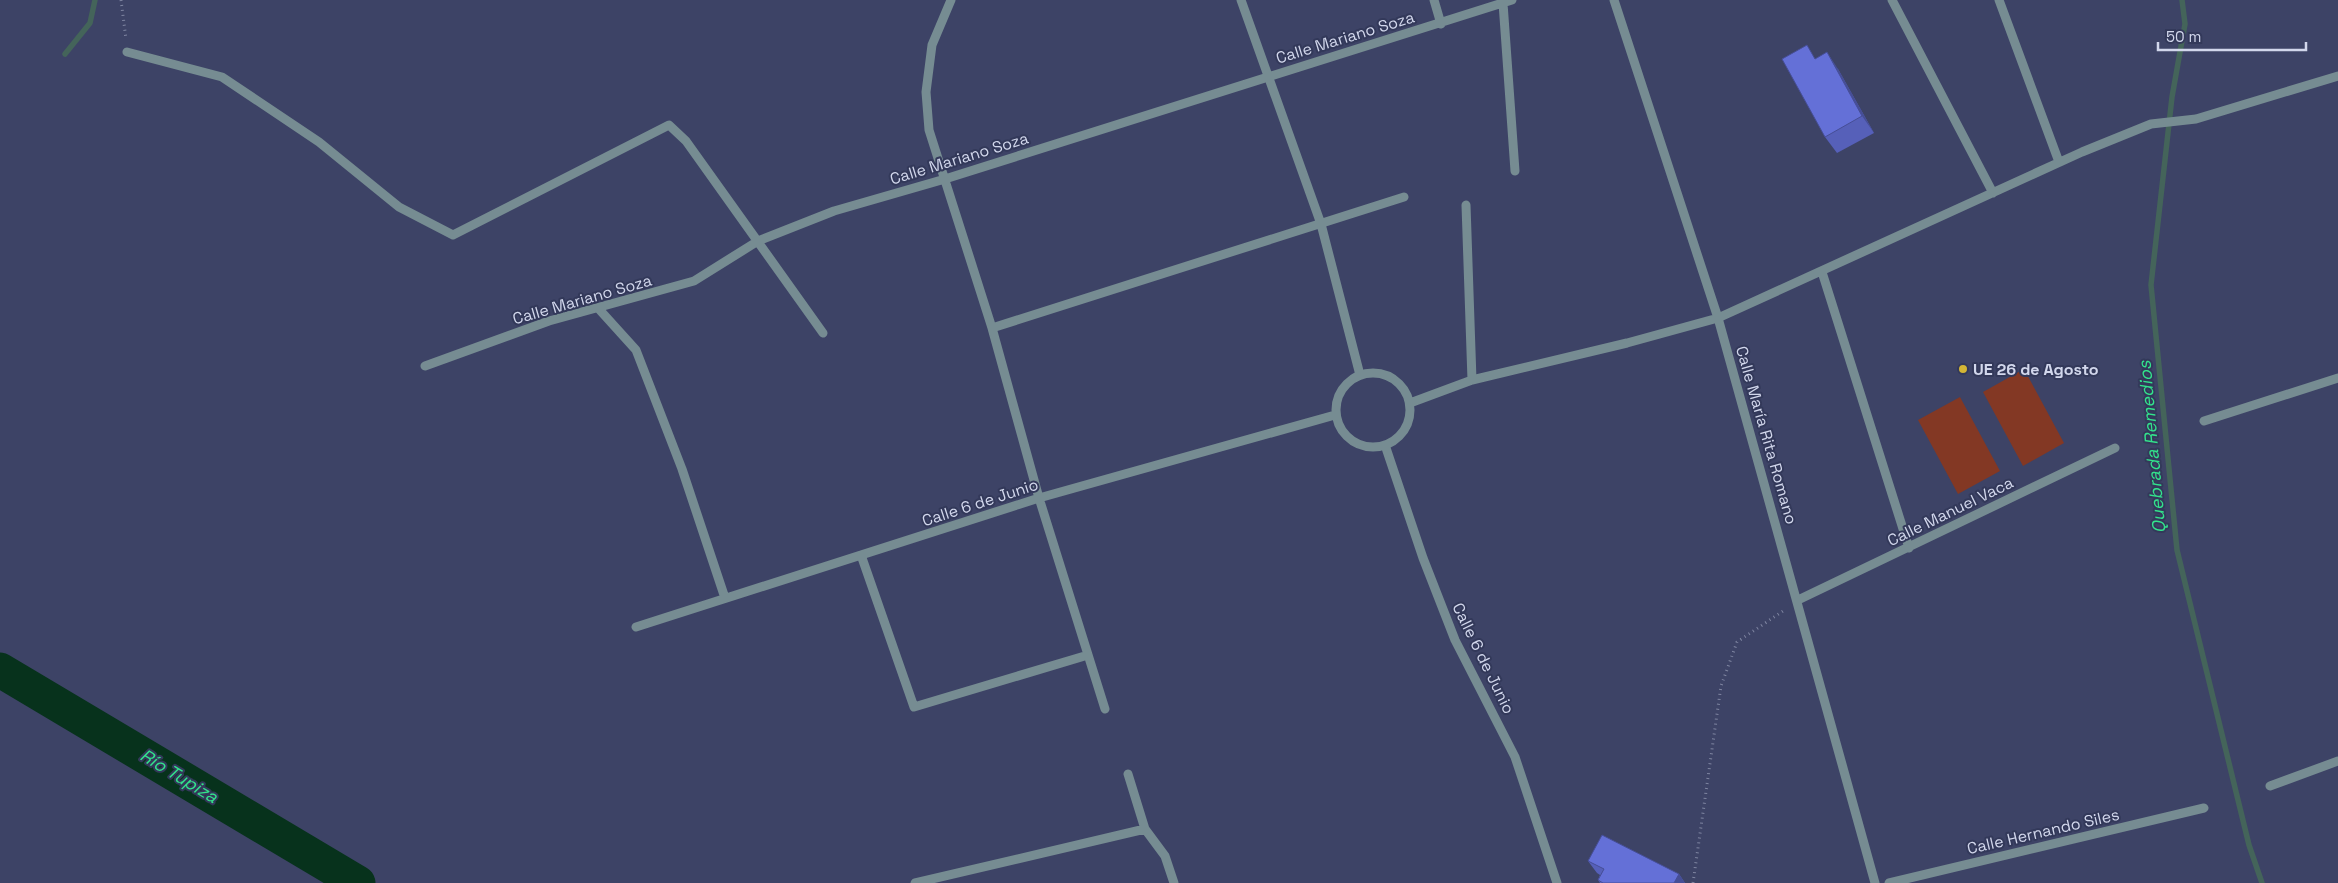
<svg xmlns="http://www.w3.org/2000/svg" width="2338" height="883" viewBox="0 0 2338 883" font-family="'Space Grotesk',sans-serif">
<rect width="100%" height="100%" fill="#3d4366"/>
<path fill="#833824" d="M2024,369L2064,443L2023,466L1983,392Z
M1960,397L2000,471L1958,494L1918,420Z"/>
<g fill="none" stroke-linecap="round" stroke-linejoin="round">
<path stroke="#44645a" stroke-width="5.5" d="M2182,0L2185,24L2172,97L2151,285L2177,550L2249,845L2262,883
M65,54L90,23L95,0"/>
<path stroke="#07321c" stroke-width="35" d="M0,670L358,883"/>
<path stroke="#7f85a1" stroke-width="3" stroke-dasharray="1 4" stroke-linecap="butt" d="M121,0L126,39
M1693,883L1721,686L1737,642L1786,609"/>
<path stroke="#768c92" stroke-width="9" d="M951,0L932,45L926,92L929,130L992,328L1039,498L1105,709
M1241,0L1321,224L1360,375
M1434,0L1441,24
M1614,0L1718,318L1875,883
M1892,0L1993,193
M1999,0L2059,162
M1503,3L1515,171
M127,52L222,77L319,142L399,207L453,235L669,125L686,141L823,333
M1466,205L1472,380
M1822,272L1909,548
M598,308L636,350L682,469L725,598
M992,328L1404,197
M425,366L549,321L694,281L758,241L834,211L945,179L1512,0
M1336 410a37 37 0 1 1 74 0a37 37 0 1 1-74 0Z
M1410,403L1472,380L1627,343L1718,318L2082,152L2151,124L2196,119L2338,76
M2204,421L2338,378
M1385,445L1423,558L1455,640L1515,757L1557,883
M861,555L914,707L1088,655
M1798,600L2115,448
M636,627L1039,498L1335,415
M1128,774L1145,829L1165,856L1174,883
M2270,786L2338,761
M915,883L1145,829
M1889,883L2204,808"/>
</g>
<path fill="#5660b9" d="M1816,58L1838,69L1874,133L1837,153L1825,137Z
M1588,861L1679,874L1685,883H1600L1598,880L1600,875L1597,873Z"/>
<path fill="#464e96" d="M1827,52L1838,69L1874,133L1862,116Z
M1679,874L1685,883H1674Z"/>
<path fill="#6470d7" stroke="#464e96" d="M1807,45L1815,59L1827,52L1862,116L1825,137L1782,59Z
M1602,835L1679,874L1674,883H1603L1598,880L1604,869L1588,861Z"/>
<circle fill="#d4b635" stroke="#33395a" stroke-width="2" cx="1963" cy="369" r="5"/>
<g text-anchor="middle" stroke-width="4" stroke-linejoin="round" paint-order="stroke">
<g font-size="16" fill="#d2d7ec" stroke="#33395a">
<text transform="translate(1345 37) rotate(-17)" y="6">Calle Mariano Soza</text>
<text transform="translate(959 158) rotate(-17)" y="6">Calle Mariano Soza</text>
<text transform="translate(582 299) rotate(-16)" y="6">Calle Mariano Soza</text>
<text transform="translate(1767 435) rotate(74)" y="6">Calle María Rita Romano</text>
<text transform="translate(980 502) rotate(-18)" y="6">Calle 6 de Junio</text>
<text transform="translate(1950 511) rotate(-26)" y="6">Calle Manuel Vaca</text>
<text transform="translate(1484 658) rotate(64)" y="6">Calle 6 de Junio</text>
<text transform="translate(2043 831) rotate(-13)" y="6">Calle Hernando Siles</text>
</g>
<g font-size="16" font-weight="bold" fill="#d2d7ec" stroke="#33395a" text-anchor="start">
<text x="1973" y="375">UE 26 de Agosto</text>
</g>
<g font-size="18" font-style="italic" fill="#33e38c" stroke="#33395a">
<text transform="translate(2152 447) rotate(-95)" y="6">Quebrada Remedios</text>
<text transform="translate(179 776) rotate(31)" y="6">Río Tupiza</text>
</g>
</g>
<path d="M2158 42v8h148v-8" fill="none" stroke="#d2d7ec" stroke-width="2.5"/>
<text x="2166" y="42" font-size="15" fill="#d2d7ec" stroke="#33395a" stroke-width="4" paint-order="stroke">50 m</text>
</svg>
